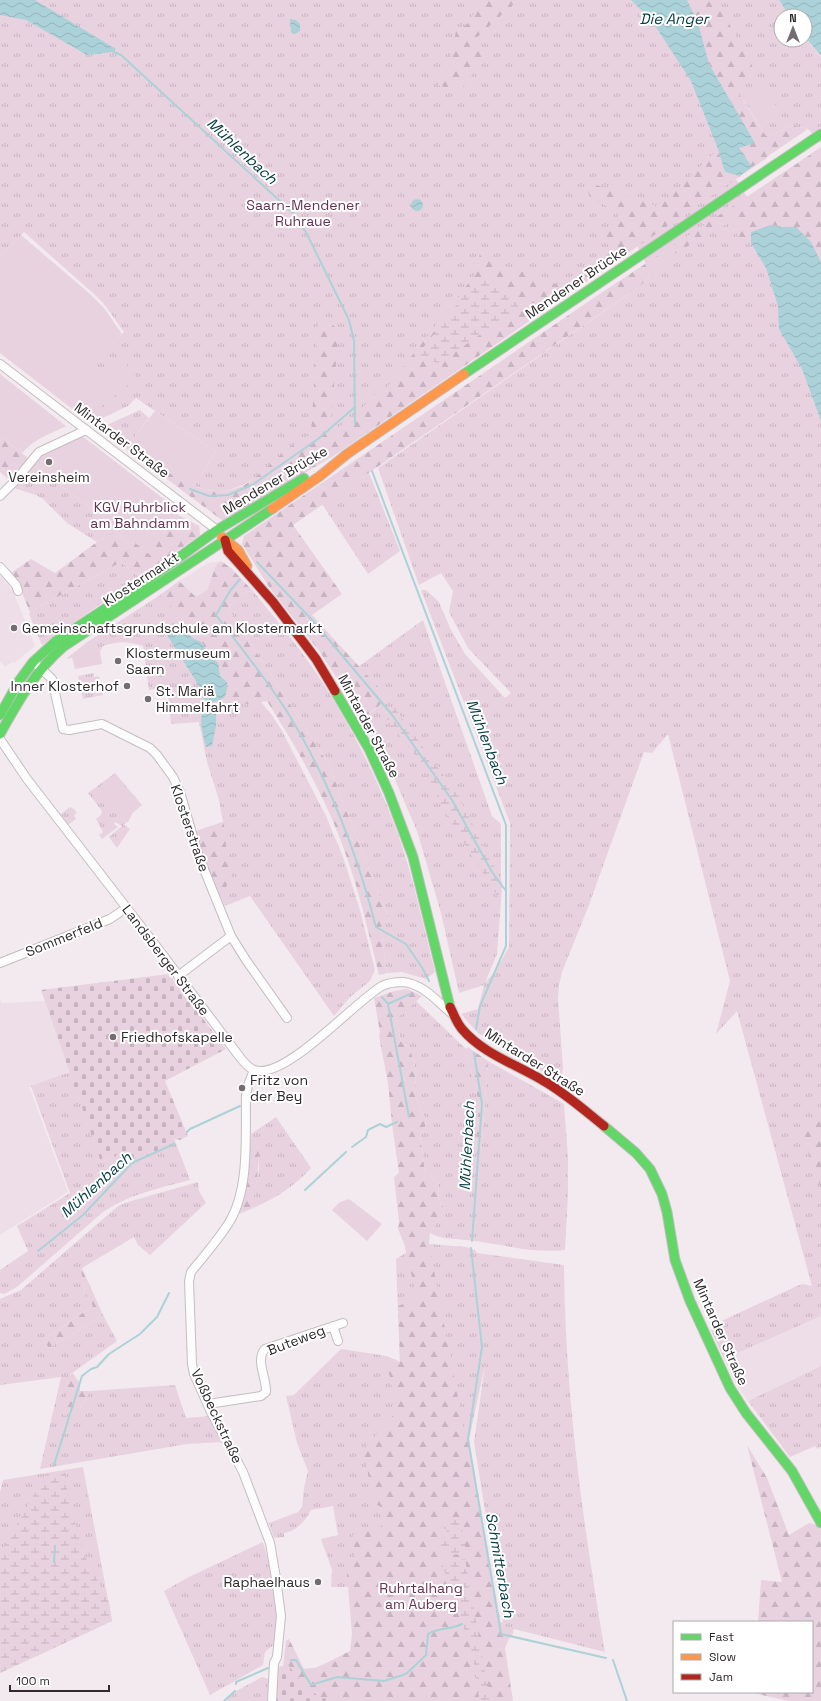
<svg xmlns="http://www.w3.org/2000/svg" width="821" height="1701" viewBox="0 0 821 1701" font-family="'Space Grotesk',sans-serif">
<defs>
<pattern id="grass-tufts" width="24" height="20" patternUnits="userSpaceOnUse"><rect width="24" height="20" fill="#e8d2df"/><path d="M3 7l-1-3M5 7V3M7 7l1-3M15 17l-1-3M17 17v-4M19 17l1-3" fill="none" stroke="#c7b4c0"/></pattern>
<pattern id="forest-firs" width="22" height="20" patternUnits="userSpaceOnUse"><rect width="22" height="20" fill="#e8d2df"/><path d="M5 1l3.5 6h-7zM16 11l3.5 6h-7z" fill="#c7b4c0"/></pattern>
<pattern id="wetland-marsh" width="20" height="14" patternUnits="userSpaceOnUse"><rect width="20" height="14" fill="#e8d2df"/><path d="M1 5h8M5 5V1M11 12h8M15 12V8" fill="none" stroke="#c7b4c0"/></pattern>
<pattern id="cemetery-stones" width="16" height="16" patternUnits="userSpaceOnUse"><rect width="16" height="16" fill="#e8d2df"/><path d="M2 7V4a2 2 0 0 1 4 0v3zM10 15v-3a2 2 0 0 1 4 0v3z" fill="#c7b4c0"/></pattern>
<pattern id="water-waves" width="16" height="10" patternUnits="userSpaceOnUse"><rect width="16" height="10" fill="#acd2d9"/><path d="M0 5q4-4 8 0t8 0" fill="none" stroke="#94b4bb"/></pattern>
</defs>
<rect width="100%" height="100%" fill="#f2eaee"/>
<path fill="#eddee7" d="M221,561L216,565L207,590L196,597L179,581L208,563Z
M0,576L13,591L35,646L14,663L12,662L5,667L0,661Z
M0,998L1,1003L45,1001L70,1072L29,1087L68,1192L0,1235Z
M821,1316V1366L748,1401L736,1384L724,1359Z"/>
<path fill="url(#grass-tufts)" fill-rule="evenodd" d="M0,0H779L789,16H781V40H805V37L821,57V143L808,129L791,125L771,136H766L742,98L762,136L767,158L736,179L747,197L821,147V1316L724,1359L711,1330L715,1324L797,1286L803,1284L812,1286L737,1011L716,1034L730,981L668,734L652,753L644,752L589,905L562,972L559,985L558,998L563,1068L562,1076L560,1082L478,1033L461,1014L478,1009L484,985L459,993L441,913L417,831L378,740L365,718L388,698L358,667L423,620L492,816L501,824V902L497,954L485,983L496,970L509,947L510,823L421,590H426L439,602L450,628L465,654L505,698L511,693L468,648L449,612L453,591L441,573L419,585L378,468L639,287L651,275L636,243L267,495L253,479C231,492 219,495 194,486L216,452L136,398L128,406L92,423L71,408L101,380L89,366L124,332L104,304L94,294L24,232L0,257Z
M140,410L149,418L129,444L124,447L100,428Z
M33,465L117,528L116,532L97,542L67,523L43,499L36,495L14,488Z
M369,473L400,551L368,574L322,504Z
M121,562L139,577L42,645L29,614L30,612Z
M168,590L271,714L282,731L326,816L343,857L360,910L375,970L370,981L350,997L334,1016L250,896L225,906L211,875L196,831L223,822L219,800L207,762L199,722L171,724L167,687L149,690L143,646C125,641 121,641 103,646L100,651L66,659L87,642Z
M253,591C269,611 285,630 300,650C342,707 378,776 401,843C415,885 424,929 435,972L426,979L402,972L387,973L381,929L382,923L389,920L329,765L228,608L245,592Z
M94,673V677L99,676L103,695L83,699L78,676Z
M115,773L142,805L133,812L128,822H126L124,825L130,829L117,848L109,837L122,826L115,822L114,824L118,827L102,839L99,835L103,832L96,819L101,815L102,811L88,793Z
M70,807L74,809L77,813L74,815L76,819L69,824L67,823L61,814Z
M416,1001L466,1049L479,1103L475,1154H481L488,1061L564,1104L568,1157V1195L565,1250C532,1254 499,1243 466,1240C452,1238 443,1240 430,1233L445,1210L438,1198L439,1184L425,1172L420,1135L425,1127L426,1120L415,1095L416,1071L410,1048L401,1042L396,1019Z
M70,1072L101,1162L129,1150L132,1157L172,1133L190,1180C160,1188 130,1194 103,1212L17,1287L4,1294L0,1293V1270L28,1251L17,1226L70,1193L31,1086Z
M276,1117L311,1168C294,1187 274,1199 251,1209L259,1169V1144L251,1143V1134Z
M198,1182L199,1191L206,1203L150,1255L138,1245L134,1237L82,1268L81,1271L85,1292L93,1306L43,1340L49,1348L103,1315L117,1341L68,1376L80,1408L90,1391L175,1385L186,1418L209,1416L223,1442L187,1444L40,1469L61,1377L0,1385V1299L21,1290L118,1206L131,1201Z
M429,1244L466,1247L475,1250L477,1253L564,1265C565,1395 583,1524 605,1652L514,1629L512,1636L505,1642L334,1701L302,1684L284,1661L292,1656L303,1669L315,1668L360,1652L350,1608L349,1587H331L332,1570L321,1539L338,1535L333,1506L311,1510C305,1521 297,1531 284,1533V1537L274,1538L269,1523L298,1512L302,1507L304,1488L308,1471L297,1443L286,1396L294,1395L341,1349L387,1356L400,1362L396,1259L406,1253L405,1246ZM485,1365L474,1442L503,1622H498L469,1440Z
M821,1366V1447L817,1449L815,1446L790,1457L748,1401Z
M83,1467L112,1621L0,1673V1492L3,1480Z
M263,1542C273,1578 278,1605 276,1643L265,1652L263,1665L210,1695L164,1591L187,1578Z
M262,1677L269,1679L267,1701H224L231,1694Z"/>
<path fill="url(#forest-firs)" d="M467,0H515L514,4L476,38L480,42L483,60L459,92L438,85L448,71L456,31L470,22L474,12L470,3Z
M687,0H717L756,76L743,82L738,93L766,136H771L791,125L808,129L752,167L739,148L755,142L709,64L698,23Z
M821,148V262L811,242L796,227H782L771,225L751,232V243L740,242L732,221L658,263L652,274L639,287L293,525L342,594L312,615L388,698L363,719L320,652L269,587L242,544L244,536L601,293Z
M718,149L725,172L740,176L332,457L223,521L124,447L129,444C158,464 199,503 237,488C255,482 268,465 283,453C291,446 301,440 311,434L318,323L323,318L339,330L330,431L350,421L375,394L385,390L478,271L480,251L505,266L559,285L609,251L610,243L595,229L610,227L619,215L602,203L590,198L585,181L659,207Z
M0,436L28,458L21,470L10,480L0,472Z
M176,514L199,526L200,535L139,577L121,562L30,612L16,579L11,573L31,559L55,573L97,542L116,532L131,545L134,542L164,534L167,525Z
M221,561L231,568L253,591L245,592L228,608L329,765L389,920L382,923L381,929L387,973L379,975C369,935 360,894 346,855C328,802 297,748 267,701L249,704L221,700L224,698L218,663L207,653L198,634L160,595L179,581L196,597L207,590L216,565Z
M223,822L226,846L234,870L221,898L198,842L196,831Z
M407,989L422,996L396,1019L401,1042L410,1048L416,1071L415,1095L426,1120L425,1127L420,1135L425,1172L439,1184L438,1198L445,1210L430,1233L429,1244L466,1440H469L501,1625L504,1629L512,1631L505,1648L513,1701H326L311,1699L283,1667L286,1641L289,1639L304,1669L316,1668L350,1651L352,1634L346,1562L355,1557L353,1534L380,1529L387,1511L373,1502L365,1457L367,1445L396,1412L390,1377L384,1361L394,1359L400,1362L398,1306L417,1299L405,1246L398,1229L399,1221L394,1177L399,1173L392,1124L388,1083L379,1036L380,1032L374,998L394,991Z
M468,1047L488,1061L481,1154H475L479,1103L466,1049Z
M818,1120L821,1125V1189L802,1133L807,1121Z
M249,1143H259C259,1167 257,1187 251,1209L237,1215L245,1192Z
M82,1268L103,1315L49,1348L43,1340L93,1306L85,1292L81,1271Z
M73,1373L80,1384V1391H90L80,1408L64,1416L68,1376Z
M747,1445L767,1478L789,1535L809,1523L818,1525L821,1530V1701H789L753,1693L812,1692V1622H758L761,1580L782,1582Z"/>
<path fill="url(#wetland-marsh)" d="M482,277L514,295L519,308L439,363L416,357L475,281Z
M394,707L458,795L502,882L501,902L446,814L422,764L387,720Z
M64,1471L71,1510L85,1556L109,1602L112,1621L0,1673V1554L46,1474Z
M456,1517L460,1520L466,1551C458,1558 447,1553 438,1551L435,1546L440,1536L446,1533L447,1530L443,1528L441,1524L445,1519Z
M465,1559L490,1701H480L477,1688L473,1655L441,1561Z"/>
<path fill="url(#cemetery-stones)" d="M169,974L226,1049L165,1081L188,1136L180,1140L174,1139L165,1148L133,1161L129,1150L101,1162L41,990Z
M288,1665L303,1684L318,1696L336,1701H275L278,1667Z"/>
<path fill="#e8d2df" d="M758,82L777,107L759,120L741,94Z
M21,235L90,294L104,308L122,334L90,366L101,380L124,361L137,378L92,414L79,400L71,408L0,353V257Z
M0,374L66,426C50,434 34,439 22,453L0,436Z
M155,411L216,452L194,486L184,483L129,444Z
M82,436L178,510C168,525 160,540 150,555L134,542L131,545L116,532L117,528L33,465L43,455Z
M100,651L102,664L75,669L72,657Z
M115,774L141,806L126,818L100,786Z
M349,1199L382,1224L367,1241L332,1210L340,1202Z"/>
<path fill="url(#water-waves)" d="M0,0H35L116,49L113,52L87,55L26,20L0,15Z
M631,0H687L698,23L709,64L755,143L739,148L752,167L740,176L725,172L718,149L691,81L652,21Z
M779,0H821V56L805,37V16H789Z
M290,19L296,20L300,24V31L295,34L291,32Z
M411 205a6 6 0 1 1 12 0a6 6 0 1 1-12 0Z
M771,225L782,227H796L811,242L821,262V421L802,369L779,329L778,306L766,268L751,243V232Z
M171,627L181,628L194,639L201,642L207,653L218,663L220,676L227,682C227,699 225,699 209,703L201,697L199,686L167,635Z
M204,708H211L216,712V726L212,746L206,747C203,735 198,719 204,708Z"/>
<g fill="none" stroke-linecap="round" stroke-linejoin="round">
<path stroke="#acd2d9" stroke-width="2" d="M112,51L121,55L293,213L307,234L349,320L354,341L355,424
M372,471L506,825V946L480,1006L476,1029
M190,489L209,496L228,495L252,485L318,439L355,407
M257,562L314,622L393,716L452,800L492,872L506,891
M240,579L230,591L216,615C242,649 269,682 291,718C330,783 357,853 376,927L406,944L423,969L429,981
M382,997L388,1004
M409,1117L388,1004L410,994
M187,1132L190,1129L240,1106
M352,1147L366,1137L368,1130L380,1124L386,1127L397,1122
M305,1190L346,1152
M472,1241L482,1104L474,1053
M471,1248L482,1347L468,1439L501,1634L606,1658
M38,1251L83,1215L132,1163L174,1144
M54,1465L82,1376L91,1369L97,1367L109,1354L140,1334L157,1317L169,1293
M54,1562L55,1546
M291,1660H296L311,1685L337,1677L384,1681L406,1674L426,1655L428,1634C440,1627 450,1630 462,1624
M613,1660L627,1701
M236,1684V1682L268,1668
M224,1701L235,1691"/>
<g stroke="#c4bec1" stroke-width="10">
<path id="street" d="M0,364L217,530
M0,496L16,480L39,452L86,430
M0,567L16,585L18,591
M37,665L52,679L63,729L69,730L102,724L150,748L157,755L173,777L180,792L199,857L231,936
M0,739L27,779L160,951L239,1056C243,1061 247,1067 254,1070C285,1081 355,1001 382,986C388,983 396,982 403,982C423,984 437,1001 451,1013
M0,963L110,919L126,908
M178,976L231,936L246,960L287,1018
M254,1070L248,1085L246,1096C245,1134 250,1187 230,1221C219,1239 204,1256 191,1272L189,1281L192,1364L194,1374L211,1412L243,1472L270,1543L276,1578L281,1616L277,1657L274,1663L272,1701
M333,1326L338,1341
M208,1404L261,1396L266,1392C267,1379 255,1360 265,1349L343,1323"/>
</g>
<g stroke="#c4bec1" stroke-width="11">
<path id="fast" d="M464,374L821,134
M335,691L369,749L389,793L413,857L450,1007
M0,715L19,681L33,662L56,641L138,587L217,530L304,478
M0,734C18,702 35,671 63,647L272,509
M604,1126L636,1153L650,1169L662,1194L667,1212L675,1260L690,1301L730,1388L746,1413L792,1471L821,1523"/>
</g>
<g stroke="#c4bec1" stroke-width="11">
<path id="slow" d="M272,509L320,476L347,454L464,374
M222,537L238,550L247,566"/>
</g>
<g stroke="#c4bec1" stroke-width="11">
<path id="jam" d="M225,540L228,551L273,602L316,659L335,691
M450,1007C454,1014 456,1022 462,1029C482,1053 515,1064 542,1080C564,1092 584,1110 604,1126"/>
</g>
<use href="#street" stroke="#fdfcfc" stroke-width="8"/>
<use href="#fast" stroke="#63d668" stroke-width="9"/>
<use href="#slow" stroke="#ff974d" stroke-width="9"/>
<use href="#jam" stroke="#b3261e" stroke-width="9"/>
</g>
<g fill="#736d71" stroke="#fff" stroke-width="1.5">
<circle cx="49" cy="462" r="4"/>
<circle cx="14" cy="628" r="4"/>
<circle cx="118" cy="661" r="4"/>
<circle cx="127" cy="686" r="4"/>
<circle cx="148" cy="699" r="4"/>
<circle cx="113" cy="1037" r="4"/>
<circle cx="242" cy="1088" r="4"/>
<circle cx="318" cy="1582" r="4"/>
</g>
<g text-anchor="middle" stroke-width="4" stroke-linejoin="round" paint-order="stroke">
<g font-size="14" fill="#673154" stroke="#fff">
<text x="303" y="210">Saarn-Mendener<tspan x="303" dy="16">Ruhraue</tspan></text>
<text x="140" y="512">KGV Ruhrblick<tspan x="140" dy="16">am Bahndamm</tspan></text>
<text x="421" y="1593">Ruhrtalhang<tspan x="421" dy="16">am Auberg</tspan></text>
</g>
<g font-size="14" fill="#2f2a2d" stroke="#fff">
<text transform="translate(576 282) rotate(-34)" y="5">Mendener Brücke</text>
<text transform="translate(122 440) rotate(37)" y="5">Mintarder Straße</text>
<text transform="translate(275 480) rotate(-31)" y="5">Mendener Brücke</text>
<text transform="translate(141 579) rotate(-33)" y="5">Klostermarkt</text>
<text transform="translate(369 726) rotate(62)" y="5">Mintarder Straße</text>
<text transform="translate(190 828) rotate(71)" y="5">Klosterstraße</text>
<text transform="translate(64 937) rotate(-22)" y="5">Sommerfeld</text>
<text transform="translate(166 960) rotate(53)" y="5">Landsberger Straße</text>
<text transform="translate(535 1062) rotate(32)" y="5">Mintarder Straße</text>
<text transform="translate(721 1332) rotate(66)" y="5">Mintarder Straße</text>
<text transform="translate(296 1340) rotate(-21)" y="5">Buteweg</text>
<text transform="translate(217 1416) rotate(65)" y="5">Voßbeckstraße</text>
</g>
<g font-size="14" fill="#2f2a2d" stroke="#fff" text-anchor="start">
<text x="49" y="482" text-anchor="middle">Vereinsheim</text>
<text x="22" y="633">Gemeinschaftsgrundschule am Klostermarkt</text>
<text x="126" y="658">Klostermuseum<tspan x="126" dy="16">Saarn</tspan></text>
<text x="119" y="691" text-anchor="end">Inner Klosterhof</text>
<text x="156" y="696">St. Mariä<tspan x="156" dy="16">Himmelfahrt</tspan></text>
<text x="121" y="1042">Friedhofskapelle</text>
<text x="250" y="1085">Fritz von<tspan x="250" dy="16">der Bey</tspan></text>
<text x="310" y="1587" text-anchor="end">Raphaelhaus</text>
</g>
<g font-size="15" font-style="italic" fill="#033c42" stroke="#fff">
<text x="674" y="24">Die Anger</text>
<text transform="translate(242 151) rotate(43)" y="5">Mühlenbach</text>
<text transform="translate(487 742) rotate(69)" y="5">Mühlenbach</text>
<text transform="translate(467 1146) rotate(-87)" y="5">Mühlenbach</text>
<text transform="translate(96 1185) rotate(-42)" y="5">Mühlenbach</text>
<text transform="translate(500 1565) rotate(80)" y="5">Schmitterbach</text>
</g>
</g>
<rect x="673" y="1621" width="140" height="72" fill="#ffffff" stroke="#acaaab"/>
<rect x="681" y="1634" width="20" height="6" fill="#63d668" stroke="#acaaab"/>
<text x="709" y="1641" font-size="12" fill="#2f2a2d">Fast</text>
<rect x="681" y="1654" width="20" height="6" fill="#ff974d" stroke="#acaaab"/>
<text x="709" y="1661" font-size="12" fill="#2f2a2d">Slow</text>
<rect x="681" y="1674" width="20" height="6" fill="#b3261e" stroke="#acaaab"/>
<text x="709" y="1681" font-size="12" fill="#2f2a2d">Jam</text>
<g transform="translate(793 28)"><circle r="19" fill="#ffffff" stroke="#acaaab"/>
<path d="M0-3L7 15L0 10L-7 15Z" fill="#736d71"/>
<text y="-6" font-size="11" font-weight="bold" text-anchor="middle" fill="#2f2a2d">N</text>
</g>
<path d="M10 1685v6h99v-6" fill="none" stroke="#2f2a2d" stroke-width="2"/>
<text x="16" y="1685" font-size="12" fill="#2f2a2d" stroke="#ffffff" stroke-width="3" paint-order="stroke">100 m</text>
</svg>
